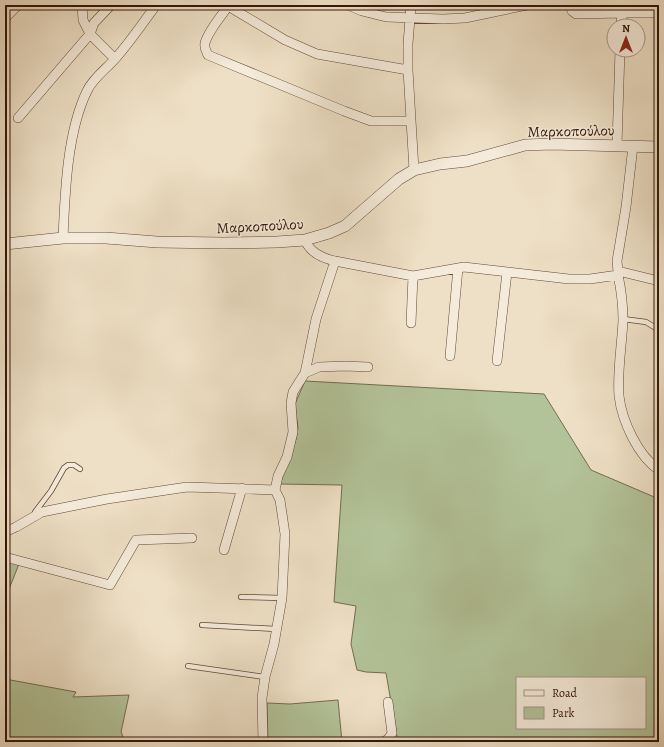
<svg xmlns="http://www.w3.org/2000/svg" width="664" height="747" viewBox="0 0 664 747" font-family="Alegreya,serif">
<rect width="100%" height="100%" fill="#eee0c6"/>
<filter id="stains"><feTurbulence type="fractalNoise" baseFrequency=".005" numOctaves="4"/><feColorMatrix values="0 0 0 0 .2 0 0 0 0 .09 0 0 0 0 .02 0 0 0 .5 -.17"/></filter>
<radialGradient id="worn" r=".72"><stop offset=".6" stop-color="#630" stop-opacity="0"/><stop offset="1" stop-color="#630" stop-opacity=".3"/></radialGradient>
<path fill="#b3c399" stroke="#726c50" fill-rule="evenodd" d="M305,381L544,394L591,470L659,499V742H398L386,673L366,672L357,670L351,644L356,606L334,602L342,485L280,484L296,439L298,428L295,404ZM517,678H645V728H517Z
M5,560L19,564L5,599Z
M5,679L76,692L73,697L129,695L121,732L125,742H5Z
M338,700L342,742H268L267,703L290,704Z"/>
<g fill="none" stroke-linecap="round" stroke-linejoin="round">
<g stroke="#614838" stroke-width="6">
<path id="service" d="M623,319L646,322L659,330
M35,512L51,491L64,468L68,465H74L80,469
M241,597L282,598
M202,625L276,629
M188,666L265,677"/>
</g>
<g stroke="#614838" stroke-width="10">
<path id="minor" d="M82,5L83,20L90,34L115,59
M229,5C222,15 208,31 205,43C204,48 206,51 208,55L344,111L371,121H410
M348,5L362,11L386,17L443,19L465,18L527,5
M411,5L408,44V70L414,170
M570,5L572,11L576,14L622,13
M228,6L285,40L317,54L408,70
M5,18L18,5
M621,26L622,13H659
M18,118L90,34L94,23L111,5
M617,145L620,50
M633,146L626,207L617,261L618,271L659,281
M63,238C65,193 67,132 87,91C93,78 106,69 115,59C130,42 143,23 156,5
M335,261L413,276L464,267L569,279H590L618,275V271
M618,275C621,289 623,305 623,320C622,345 617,371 619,396C622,421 638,456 659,470
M411,323L413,276
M450,356L458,268
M497,361L507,272
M305,373L319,367L345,366L368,367
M275,490L278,476L287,457L293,432L291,403L293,392L305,373L316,319L335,261C322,258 310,253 305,240
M5,532L16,527L42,512L107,499L187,487L275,490L280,500L285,534L282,598L274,644L265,677L262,698L263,742
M224,550L242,488
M5,557L110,585L136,540L192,538
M384,742L389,738L392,733L388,702"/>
</g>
<g stroke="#614838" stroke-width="12">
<path id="tertiary" d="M5,244L63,238H106L157,242L223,243L277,242L305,240L329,233L345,226L399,179L414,170L440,164L467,161L525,145L551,144L659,147"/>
</g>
<use href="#service" stroke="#f4ebda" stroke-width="4.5"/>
<use href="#minor" stroke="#f4ebda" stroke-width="9"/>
<use href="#tertiary" stroke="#f4ebda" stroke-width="11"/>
</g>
<g text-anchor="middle" stroke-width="3" stroke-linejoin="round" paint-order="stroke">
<g font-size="15" fill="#321608" stroke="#f4ebda">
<text transform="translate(571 131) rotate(-1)" y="5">Μαρκοπούλου</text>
<text transform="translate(260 226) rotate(-3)" y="5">Μαρκοπούλου</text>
</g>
</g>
<rect width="664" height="747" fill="none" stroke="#eee0c6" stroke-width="20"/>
<rect x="6" y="6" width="652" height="735" fill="none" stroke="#321608" stroke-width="2"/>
<rect x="10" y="10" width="644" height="727" fill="none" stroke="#321608"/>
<rect x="516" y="677" width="130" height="52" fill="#f4ebda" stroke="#a69686"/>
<rect x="524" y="690" width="20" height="6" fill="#f4ebda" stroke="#a69686"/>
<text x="552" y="697" font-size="12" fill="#321608">Road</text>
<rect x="524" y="707" width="20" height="12" fill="#b3c399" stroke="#a69686"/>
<text x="552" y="717" font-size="12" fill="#321608">Park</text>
<g transform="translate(626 38)"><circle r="19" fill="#f4ebda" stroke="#a69686"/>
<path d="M0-3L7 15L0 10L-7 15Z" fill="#8f2418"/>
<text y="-6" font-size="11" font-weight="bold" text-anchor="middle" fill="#321608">N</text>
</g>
<rect width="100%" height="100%" filter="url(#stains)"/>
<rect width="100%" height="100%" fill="url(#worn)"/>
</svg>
